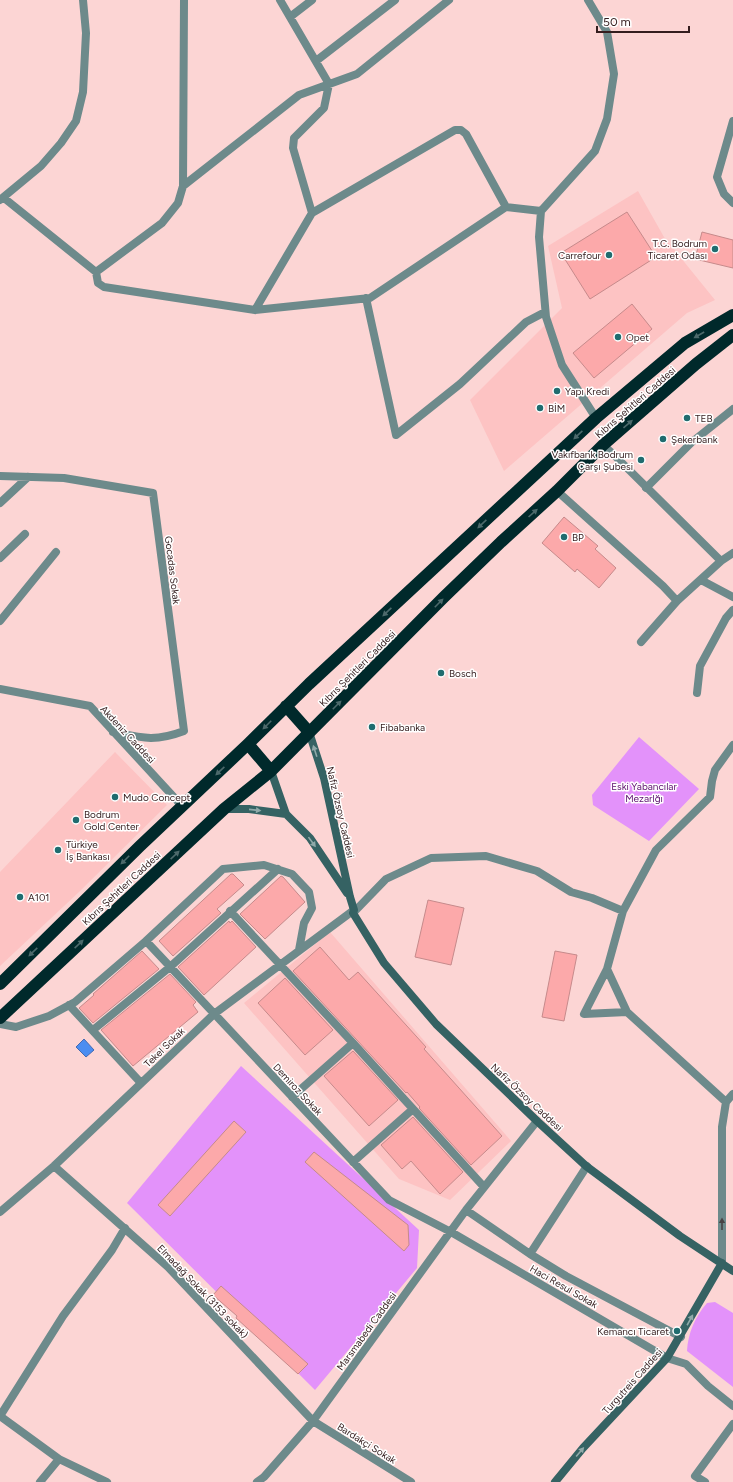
<svg xmlns="http://www.w3.org/2000/svg" width="733" height="1482" viewBox="0 0 733 1482" font-family="Figtree,sans-serif">
<rect width="100%" height="100%" fill="#fcd5d4"/>
<path fill="#fdc3c3" d="M638,191L664,237L715,300L687,313L504,471L470,400L562,308L548,246Z
M115,752L167,805L79,892L0,966V872Z
M330,932L511,1141L450,1200L399,1179L244,1003Z"/>
<path fill="#e392fa" d="M639,737L699,789L649,841L593,805L592,795Z
M241,1066L419,1230L417,1268L315,1390L127,1203Z
M715,1302L733,1313V1387L687,1351C688,1333 695,1317 707,1303Z"/>
<path fill="#4b8df1" stroke="#446bb2" d="M84,1039L94,1050L86,1057L76,1047Z"/>
<path fill="#fca9aa" stroke="#c68a8b" d="M627,212L656,257L590,299L561,253Z
M702,232L733,240V268L695,259Z
M632,304L652,329L594,378L573,353Z
M564,517L598,546L595,549L616,568L599,588L577,569L575,572L542,543Z
M231,874H233L244,885L217,909L221,913L173,956L159,941Z
M281,876L283,877L305,902L265,939L240,914Z
M428,900L464,908L451,965L415,957Z
M229,921L230,923L232,921L256,947L204,995L178,967Z
M320,947L349,980L358,972L426,1047L424,1049L502,1136L471,1165L419,1108L420,1107L407,1092L406,1093L293,971Z
M142,951L159,969L93,1023L79,1008L94,995L93,994Z
M555,951L577,955L564,1021L542,1017Z
M170,974L196,1002L193,1005L198,1012L133,1066L101,1030Z
M285,978L333,1030L305,1055L258,1003Z
M353,1051L398,1100L369,1126L324,1076Z
M413,1117L463,1172L440,1194L411,1161L402,1169L381,1145Z
M234,1121L246,1132L170,1216L158,1205Z
M314,1152L408,1225L409,1245L404,1251L305,1162Z
M221,1286L308,1364L298,1374L236,1318L237,1316L213,1295Z"/>
<g fill="none" stroke-linecap="round" stroke-linejoin="round">
<path stroke="#6d8a8b" stroke-width="8" d="M280,0L329,84L324,108L294,138L293,148L312,213
M588,0L607,32L614,74L607,119L595,151L541,211L539,237L546,317L562,365L596,418
M290,17L312,0
M316,61L395,0
M733,121L717,177L724,194L733,203
M183,186L184,0
M4,198L96,272L162,223L178,203L183,186L299,95L357,74L449,0
M0,200L41,166L61,143L76,121L83,92L86,33L83,0
M96,272L98,283L104,287L255,310L370,298L506,207L541,211
M366,298L396,435L460,384L526,322L545,312
M255,310L312,213L455,130H461L466,134L506,207
M603,445L613,454L721,561L733,553
M0,476L64,478L153,493L184,731C155,742 142,738 113,732
M646,488L692,442L733,409
M557,491L663,586L677,601
M0,503L28,477
M0,558L25,534
M701,580L733,597
M0,621L56,552
M641,642L677,601L721,561
M0,689L90,706L182,806
M697,693L700,666L726,618L733,610
M230,911L353,1043L484,1187
M353,913L386,879L431,858L486,856L537,871L571,892L592,898L623,911
M146,941L389,1200L451,1232L667,1358L686,1364L708,1386L733,1406
M607,969L584,1014L627,1012
M69,1005L141,1083
M0,1024L16,1027L49,1016L75,1002L146,941L223,869L264,865L292,874L309,892L312,908L304,923L299,950
M93,1030L170,967L278,869
M292,1097L353,1043
M726,1102L627,1012L607,969L623,911L656,850L710,797L712,781L715,770L733,745
M353,1162L413,1109
M54,1166L168,1267L313,1421L411,1482
M466,1210L530,1254L566,1276L681,1337
M0,1212L54,1166L214,1014L354,910
M530,1254L587,1166
M722,1263V1127L726,1102L733,1094
M0,1416L63,1316L112,1250L125,1228
M0,1416L59,1459
M40,1482L59,1459L107,1482
M257,1482L264,1477L313,1421L466,1210L537,1121
M705,1482L695,1476L733,1424"/>
<path stroke="#356263" stroke-width="8" d="M309,732L324,778L350,897L354,910L353,913L384,963L436,1024L537,1121L586,1166L680,1236L733,1271
M271,771L286,814L310,838L347,893
M224,809H249L286,814
M555,1482L583,1448L667,1358L722,1263"/>
<path stroke="#00292b" stroke-width="12" d="M286,706L309,732
M248,744L271,771
M0,984L140,846L248,744L309,684L596,418L685,343L733,315
M0,1018L224,809L271,771L444,597L501,542L557,491L603,445L696,364L733,335"/>
</g>
<defs><path id="oneway-solid" d="M-6-.8H1V-3.2L6.5 0L1 3.2V.8H-6Z"/></defs>
<g fill="#4c696b">
<use href="#oneway-solid" transform="translate(699 335) rotate(150)"/>
<use href="#oneway-solid" transform="translate(628 424) rotate(-41)"/>
<use href="#oneway-solid" transform="translate(578 435) rotate(137)"/>
<use href="#oneway-solid" transform="translate(533 513) rotate(-42)"/>
<use href="#oneway-solid" transform="translate(482 524) rotate(137)"/>
<use href="#oneway-solid" transform="translate(439 603) rotate(-45)"/>
<use href="#oneway-solid" transform="translate(387 612) rotate(137)"/>
<use href="#oneway-solid" transform="translate(337 705) rotate(-45)"/>
<use href="#oneway-solid" transform="translate(267 725) rotate(135)"/>
<use href="#oneway-solid" transform="translate(220 771) rotate(137)"/>
<use href="#oneway-solid" transform="translate(175 855) rotate(-43)"/>
<use href="#oneway-solid" transform="translate(125 860) rotate(135)"/>
<use href="#oneway-solid" transform="translate(79 944) rotate(-43)"/>
<use href="#oneway-solid" transform="translate(33 952) rotate(136)"/>
</g>
<g fill="#90a9a9">
<use href="#oneway-solid" transform="translate(315 751) rotate(-108)"/>
<use href="#oneway-solid" transform="translate(255 810) rotate(6)"/>
<use href="#oneway-solid" transform="translate(312 842) rotate(54)"/>
<use href="#oneway-solid" transform="translate(690 1320) rotate(-61)"/>
<use href="#oneway-solid" transform="translate(580 1452) rotate(-50)"/>
</g>
<use fill="#484344" href="#oneway-solid" transform="translate(722 1224) rotate(-90)"/>
<g fill="#206c6f" stroke="#fff" stroke-width="1.5">
<circle cx="715" cy="249" r="4"/>
<circle cx="609" cy="255" r="4"/>
<circle cx="618" cy="337" r="4"/>
<circle cx="557" cy="391" r="4"/>
<circle cx="540" cy="408" r="4"/>
<circle cx="687" cy="418" r="4"/>
<circle cx="663" cy="439" r="4"/>
<circle cx="641" cy="460" r="4"/>
<circle cx="564" cy="537" r="4"/>
<circle cx="441" cy="673" r="4"/>
<circle cx="372" cy="727" r="4"/>
<circle cx="115" cy="797" r="4"/>
<circle cx="76" cy="820" r="4"/>
<circle cx="58" cy="850" r="4"/>
<circle cx="20" cy="897" r="4"/>
<circle cx="677" cy="1331" r="4"/>
</g>
<g text-anchor="middle" stroke-width="3" stroke-linejoin="round" paint-order="stroke">
<g font-size="10" fill="#341d1e" stroke="#fff" text-anchor="start">
<text x="707" y="247" text-anchor="end">T.C. Bodrum<tspan x="707" dy="12">Ticaret Odası</tspan></text>
<text x="601" y="259" text-anchor="end">Carrefour</text>
<text x="626" y="341">Opet</text>
<text x="565" y="395">Yapı Kredi</text>
<text x="548" y="412">BİM</text>
<text x="695" y="422">TEB</text>
<text x="671" y="443">Şekerbank</text>
<text x="633" y="458" text-anchor="end">Vakıfbank Bodrum<tspan x="633" dy="12">Çarşı Şubesi</tspan></text>
<text x="572" y="541">BP</text>
<text x="449" y="677">Bosch</text>
<text x="380" y="731">Fibabanka</text>
<text x="123" y="801">Mudo Concept</text>
<text x="84" y="818">Bodrum<tspan x="84" dy="12">Gold Center</tspan></text>
<text x="66" y="848">Türkiye<tspan x="66" dy="12">İş Bankası</tspan></text>
<text x="28" y="901">A101</text>
<text x="669" y="1335" text-anchor="end">Kemancı Ticaret</text>
</g>
<g font-size="10" fill="#341d1e" stroke="#fff">
<text transform="translate(635 402) rotate(-41)" y="4">Kıbrıs Şehitleri Caddesi</text>
<text transform="translate(173 570) rotate(83)" y="4">Gocadas Sokak</text>
<text transform="translate(357 668) rotate(-45)" y="4">Kıbrıs Şehitleri Caddesi</text>
<text transform="translate(128 734) rotate(47)" y="4">Akdeniz Caddesi</text>
<text transform="translate(341 812) rotate(77)" y="4">Nafiz Özsoy Caddesi</text>
<text transform="translate(121 888) rotate(-43)" y="4">Kıbrıs Şehitleri Caddesi</text>
<text transform="translate(164 1047) rotate(-44)" y="4">Tekel Sokak</text>
<text transform="translate(298 1089) rotate(47)" y="4">Demiroz Sokak</text>
<text transform="translate(527 1097) rotate(43)" y="4">Nafiz Özsoy Caddesi</text>
<text transform="translate(564 1286) rotate(30)" y="4">Haci Resul Sokak</text>
<text transform="translate(203 1291) rotate(46)" y="4">Elmadağ Sokak (3153 sokak)</text>
<text transform="translate(366 1331) rotate(-54)" y="4">Marsmabedi Caddesi</text>
<text transform="translate(632 1381) rotate(-48)" y="4">Turgutreis Caddesi</text>
<text transform="translate(367 1443) rotate(32)" y="4">Bardakçi Sokak</text>
</g>
<g font-size="10" fill="#5b0e6d" stroke="#fff">
<text x="644" y="790">Eski Yabancılar<tspan x="644" dy="12">Mezarlğı</tspan></text>
</g>
</g>
<path d="M597 26v6h92v-6" fill="none" stroke="#341d1e" stroke-width="2"/>
<text x="603" y="26" font-size="12" fill="#341d1e" stroke="#ffffff" stroke-width="3" paint-order="stroke">50 m</text>
</svg>
